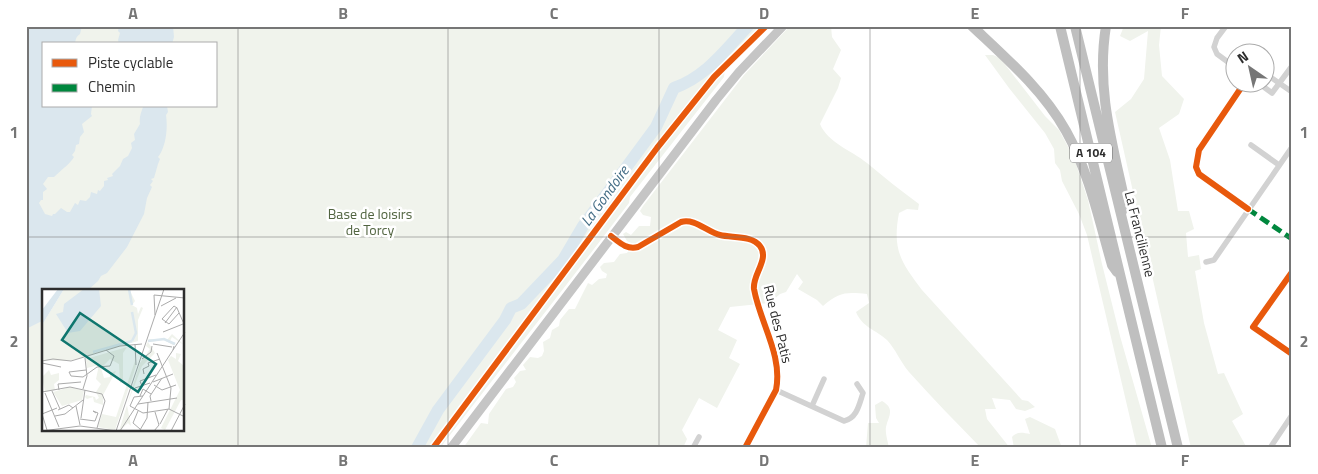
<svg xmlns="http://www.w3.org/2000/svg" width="1318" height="474" viewBox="0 0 1318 474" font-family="'Titillium Web',sans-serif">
<rect width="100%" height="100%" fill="#fff"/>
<path fill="#f0f3ec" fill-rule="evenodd" d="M26,26H768L725,68L724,77L630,197L629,203C567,285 503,366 440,448H26ZM44,44H216V106H44ZM44,290H184V430H44Z
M790,26H831L832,37L841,50L833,69L841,78L838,88L820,124C828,143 851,150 867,163C884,177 901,191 919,204L918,210L907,209L899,213C892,250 901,262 922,290L1022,400L1028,401L1035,407L1025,411L1016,409L1010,400L992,398L996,409H985L987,419L1010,448H981C957,423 932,398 909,372C900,361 896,350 887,340C876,330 862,327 856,312L869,303L867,294C846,292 839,292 823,306L817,300L798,289L803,282L797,274L786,292L780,294L770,303L730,307L718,330L737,340L729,358L740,364L717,408L699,398L682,430L687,439L683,448H463L481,423L488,424L489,414L506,389L513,387L516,382L514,378L520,371L526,370L523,365L530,357L538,358L542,356L544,351L543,342L550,338L552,330L559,326L560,320L569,309H575L588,283L592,285L599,279L606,278L607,274L602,271L600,267L604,263L614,262L620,254L627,253L633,244L627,241L623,234L626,232L631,235L639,226H650L651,217L643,215L640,211L643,206L744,75Z
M1124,26H1161L1159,45L1162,76L1184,99L1179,114L1159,128L1170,160L1178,211H1189L1194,229L1186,233L1188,257L1199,255L1201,269L1195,271L1204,323L1218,374L1224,373L1243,414L1232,421L1247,448H1191L1115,112L1131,99L1144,79L1148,31L1130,41L1120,36Z
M985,55H993L1000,58L1045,116L1059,130L1074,158L1088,200L1102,264L1120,336L1152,448H1137L1087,235L1079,214L1062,181L1060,170L1055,163L1054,149L1045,133L1009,88Z
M882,401C896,409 888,417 886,427C885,433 888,442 889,448H866L868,423H879L876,418L875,405Z
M1030,417L1055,429L1062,448H1014L1012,437C1017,431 1023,433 1030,434L1025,419Z"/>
<path fill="#dbe7ee" d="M26,26H82L80,34C76,37 76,38 75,44H44V106H92L91,114L92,116L82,124L84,132L80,137L79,144L76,145L75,151L72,155L74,157C71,163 60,171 54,177H48L43,184L47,189L43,192V200H41L39,203L45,214L52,216L53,214H55L61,208L67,212H70L75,203L78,205L80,200L86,201L90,197L91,192L97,194L98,190L100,191L104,186V181L108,180L107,178L113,176L112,174L120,166L123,159L128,156L132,148L131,143L135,140L134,134L140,124C139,117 141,113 143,107L167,106L168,112L166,115C168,128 166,147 158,157L160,159L158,164L154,178L151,179L153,181L150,185L152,187L147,198L144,214L127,247L107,273L101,276L98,281L88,290H44V320L26,329Z
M119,26H173L174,37L172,44H119L118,40L120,33L118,31Z"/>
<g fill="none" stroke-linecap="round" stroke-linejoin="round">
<path stroke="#dbe7ee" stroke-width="12" d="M417,448L438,410L505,320L511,308L521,304L563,260L583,226L656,127L674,88C707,76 724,51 748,26"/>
<path stroke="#d2d2d2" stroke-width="5.5" d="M1226,26L1217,38L1214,47L1217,54L1236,68
M1266,74L1292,92
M1245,82L1199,150L1196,167L1199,174L1248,209
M1257,82L1272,93L1292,66
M1251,145L1279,165
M611,236C620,243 627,250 638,247L681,222C695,218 707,232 720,235C732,238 752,235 760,246C770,259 752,275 754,289C760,323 783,355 776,390L745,448
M1206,262L1214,260L1292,147
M1292,272L1253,327L1292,354
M776,390L844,421C857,418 859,405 863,393L857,384
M812,406L824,379
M693,448L699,437
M1270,448L1292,415"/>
<path stroke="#c5c5c5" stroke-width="9" d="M451,448L716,100L739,72L783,26"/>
<path stroke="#bfbfbf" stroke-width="10" d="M972,26C1006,58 1043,90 1066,131C1089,172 1099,220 1112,265L1117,272
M1060,26L1162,448
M1075,26L1178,448
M1106,26C1096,88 1112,142 1125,202L1121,214"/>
<path stroke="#00873e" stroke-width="5" stroke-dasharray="10 5" stroke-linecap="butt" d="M1248,209L1292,239"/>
<g stroke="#fff" stroke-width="9">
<path id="cycleway" d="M1245,82L1199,150L1196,167L1199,174L1248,209
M611,236C620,243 627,250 638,247L681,222C695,218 707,232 720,235C732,238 752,235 760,246C770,259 752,275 754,289C760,323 783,355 776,390L745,448
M1292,272L1253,327L1292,354
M433,448L657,148L714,77L766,26"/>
</g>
<use href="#cycleway" stroke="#e8590c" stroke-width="6"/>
</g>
<path fill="none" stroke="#767676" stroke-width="1" stroke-opacity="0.55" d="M238,26V448M448,26V448M659,26V448M870,26V448M1080,26V448M26,237H1292"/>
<g text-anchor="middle" stroke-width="5" stroke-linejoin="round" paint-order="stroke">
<rect fill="#fff" stroke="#6c6c6c" stroke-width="1" x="1070" y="143.5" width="42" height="19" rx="4"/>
<g font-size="12" font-weight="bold" fill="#2d2d2d">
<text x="1091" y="157">A 104</text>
</g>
<g font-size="14" fill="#516440" stroke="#fff">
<text x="370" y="219">Base de loisirs<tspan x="370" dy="16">de Torcy</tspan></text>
</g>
<g font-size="14" fill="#2d2d2d" stroke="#fff">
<text transform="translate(1140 234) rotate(76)" y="5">La Francilienne</text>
<text transform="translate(778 324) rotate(76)" y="5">Rue des Patis</text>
</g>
<g font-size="15" font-style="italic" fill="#456e86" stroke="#fff">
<text transform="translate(605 196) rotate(-54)" y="5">La Gondoire</text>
</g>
</g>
<g transform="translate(42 289)">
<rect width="142" height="142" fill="#fff"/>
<path d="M22,0H87L93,12L90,16L95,19L96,25L99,18L101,19L96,31V52L27,72L0,71V36ZM130,45L142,56L130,48L128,52L134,55L131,56L122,51L106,53L113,64L100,77L85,116L89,137L86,134L77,142L98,74L108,60L104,57L107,50L125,51ZM85,58L81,64V93L78,94L77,75L68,70L59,79L62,89L68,88V84L74,82L61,106V116L52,113L51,108L45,110L43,108L44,106L53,108L54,111L57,109L54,103L59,95L54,90L57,76L45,79L44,70ZM134,64L139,65L136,72L142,77V111H139L123,141L119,139L138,101L126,71L129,67L134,70ZM93,72L94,77L73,141L56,138L60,125L74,128ZM7,81L9,86L17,84V91L12,95L13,101L3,103L0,88ZM28,98L42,102L40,111L20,117L11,103Z" fill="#f0f3ec"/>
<path d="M16,0H22L0,36V21ZM42,0H57L59,17L38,42L26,44L14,25L21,23L22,15Z" fill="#dbe7ee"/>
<path fill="none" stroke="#dbe7ee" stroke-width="2.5" d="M87,0L90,16M90,52L94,44L90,23M106,52L122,50L133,55M51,63L90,52"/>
<path fill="none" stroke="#ababab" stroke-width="1" d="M119,17L134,9M137,24L127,35L120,30L132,17L135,19L142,35M113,26L112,6L143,9M123,34L135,18M121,43L141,35M93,55L94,76M111,55L130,58M132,57L131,61L143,43M115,64L129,99L127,120M100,70L109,63L110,57M0,72L11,70L29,72L78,57L100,55M0,74L19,78M44,81L27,83L29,87L41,88L55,78L68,77L72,67L64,61M102,85L101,80L107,77L106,74L118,70M111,93L131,85M112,96L120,101L134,96M100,97L98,92L114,86M93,99L108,94M41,100L45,87L43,69M17,101L16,95L39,93M10,102L18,120M0,103L28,98L60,105L63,112L55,139M3,104L17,138M98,107L101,100L109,105M101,107L92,108L88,117L101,124L127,120L143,128M109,112L108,107L120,89M96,115L135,109M34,117L38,136M16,121L27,116L31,119M96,122L91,134L98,140M0,125L15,119M0,125L5,141M13,127L23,125L41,111M39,129L43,101M38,130L53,132L56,124L51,122L54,124M118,135L126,120M98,141L105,129L106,113M0,142L38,137L75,142M74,142L122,0M78,142L131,61M81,142H126M112,142L117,136L113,123M129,142L143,115"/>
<path fill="#0f766e" fill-opacity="0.15" stroke="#0f766e" stroke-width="2.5" d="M38,24L114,75L96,103L20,51Z"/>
<rect width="142" height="142" fill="none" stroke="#2d2d2d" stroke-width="2.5"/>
</g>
<rect width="1318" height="474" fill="none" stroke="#ffffff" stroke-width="55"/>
<rect x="42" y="42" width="175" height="65" fill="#ffffff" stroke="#ababab"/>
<rect x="52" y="59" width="25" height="8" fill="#e8590c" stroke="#ababab"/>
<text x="88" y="68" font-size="15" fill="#2d2d2d">Piste cyclable</text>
<rect x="52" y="84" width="25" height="8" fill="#00873e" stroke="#ababab"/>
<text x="88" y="92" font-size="15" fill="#2d2d2d">Chemin</text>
<g transform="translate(1250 68) rotate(326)"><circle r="24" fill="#ffffff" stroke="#ababab"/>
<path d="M0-4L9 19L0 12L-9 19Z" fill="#767676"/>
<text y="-8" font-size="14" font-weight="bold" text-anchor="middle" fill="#2d2d2d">N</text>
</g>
<rect x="28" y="28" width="1262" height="418" fill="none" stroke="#767676" stroke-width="2"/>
<g font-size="16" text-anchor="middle" font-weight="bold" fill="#767676">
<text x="133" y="19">A</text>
<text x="343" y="19">B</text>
<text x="554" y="19">C</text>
<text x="764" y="19">D</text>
<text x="975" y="19">E</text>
<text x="1185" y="19">F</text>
<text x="14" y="138">1</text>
<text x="1304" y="138">1</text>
<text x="14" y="347">2</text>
<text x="1304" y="347">2</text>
<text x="133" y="466">A</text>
<text x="343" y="466">B</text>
<text x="554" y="466">C</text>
<text x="764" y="466">D</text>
<text x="975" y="466">E</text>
<text x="1185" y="466">F</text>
</g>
</svg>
